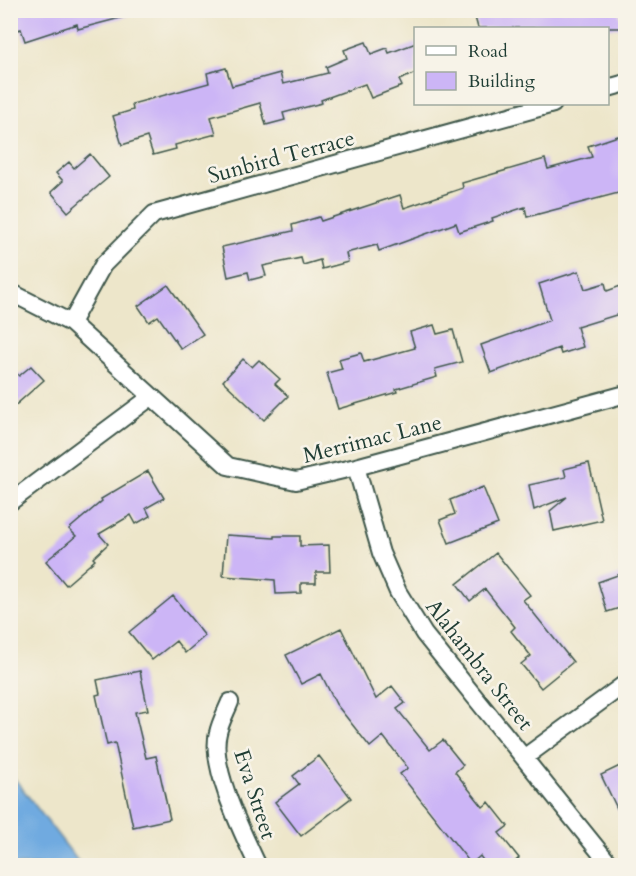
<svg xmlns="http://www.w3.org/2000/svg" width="636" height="876" viewBox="0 0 636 876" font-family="Cardo,serif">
<rect width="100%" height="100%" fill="#f7f3e8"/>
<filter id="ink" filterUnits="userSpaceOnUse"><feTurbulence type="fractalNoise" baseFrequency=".0167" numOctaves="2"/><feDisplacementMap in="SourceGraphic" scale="12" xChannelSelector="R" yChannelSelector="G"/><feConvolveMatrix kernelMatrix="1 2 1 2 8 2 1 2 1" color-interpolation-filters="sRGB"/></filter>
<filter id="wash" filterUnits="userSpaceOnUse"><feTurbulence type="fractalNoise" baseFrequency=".008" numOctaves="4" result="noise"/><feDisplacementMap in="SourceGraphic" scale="24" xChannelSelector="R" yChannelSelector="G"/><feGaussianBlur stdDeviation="1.35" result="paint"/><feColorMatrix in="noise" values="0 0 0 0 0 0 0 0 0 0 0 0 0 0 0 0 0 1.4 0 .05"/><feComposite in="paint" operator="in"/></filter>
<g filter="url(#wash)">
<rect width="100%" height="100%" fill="#ede6ca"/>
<path fill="#6faae0" stroke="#47748a" stroke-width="1.5" d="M11,774L81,865H11Z"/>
<g id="blocks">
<path fill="#ccb5f6" d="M10,10H127L128,16L78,29L77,24L25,41L21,29L10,32Z
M473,10H618L623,28H478Z
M366,42L371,54L387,48L389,53L416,43V73L399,80L402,86L371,98L365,84L321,100L322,103L283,113L285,120L266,125L260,103L211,117L216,134L175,145L176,149L153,155L147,137L122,145L113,116L133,110L132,104L209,83L207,73L226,68L232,86L280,73L283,84L328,73L326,67L347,58L344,50Z
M618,136L622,147L626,146V191L527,217L525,207L492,218L493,221L459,232L456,223L379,251L377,245L346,253L348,262L322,269L320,260L303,265L301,258L263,266L266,276L250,280L248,272L228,277L222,247L293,231L292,225L319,217L321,221L400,195L404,208L463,188L462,183L545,159L548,169L592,157L588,146Z
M90,154L109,177L68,212L51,192L63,181L56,173L69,162L74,168Z
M579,271L585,289L605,283L607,291L626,284V312L577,327L583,347L561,354L559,348L491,373L481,345L550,320L539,284Z
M168,285L203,334L181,349L158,316L149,322L138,306Z
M434,325L437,334L453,330L462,362L435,369L437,377L396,389L397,392L338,409L327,373L342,369L339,359L361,353L364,362L415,348L410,332Z
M243,359L252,367L259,360L280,379L275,384L288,396L264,420L223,381Z
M10,366L19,376L31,366L44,380L10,410Z
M589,463L602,520L554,531L550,511L567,497L534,510L529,485L566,477L564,469Z
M148,471L164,498L146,508L150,516L136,524L131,515L99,534L108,544L93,558L95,560L66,585L46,561L76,536L69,529L102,501L101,499Z
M483,487L498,524L449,543L440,520L455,514L450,500Z
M226,535L274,538V536H300V546L329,545L330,572H316V583H301V593L276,594L275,580L223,576Z
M496,553L530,595L523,600L573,662L541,688L521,664L531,656L511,631L515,627L485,589L470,601L457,584Z
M626,572V606L607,612L598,582Z
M173,596L205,636L185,653L176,641L152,660L129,632Z
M341,628L376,699L392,686L405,703L397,709L430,750L443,740L463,765L455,772L483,807L489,802L508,826L499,833L519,858L510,866H487L480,856L471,864L400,774L408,768L383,736L370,747L336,704L321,674L301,684L286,655Z
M140,671L148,710L135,712L146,758L156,756L170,819L133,827L115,743L107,745L96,695L100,694L97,680Z
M319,756L351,798L301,836L275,802L299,784L293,776Z
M626,763V827L601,775Z"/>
</g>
</g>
<g filter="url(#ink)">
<use href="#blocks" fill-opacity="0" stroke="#3e564a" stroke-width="1.5"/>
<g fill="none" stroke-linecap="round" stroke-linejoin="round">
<g stroke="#3e564a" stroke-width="20">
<path id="minor" d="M608,88L626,83
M10,292L71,323L228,466L296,481L356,467L626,394
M71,323L103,265L154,214L553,104
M356,467L381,553L398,592L424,634L611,866
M10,502L151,397
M230,702C226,712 220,723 218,733C209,766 243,834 258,866
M525,757L626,683"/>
</g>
<use href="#minor" stroke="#fff" stroke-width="16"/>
</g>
</g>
<g text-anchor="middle" stroke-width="5" stroke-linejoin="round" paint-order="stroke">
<g font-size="22" fill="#1f3d34" stroke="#f7f3e8">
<text transform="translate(281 156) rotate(-15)" y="8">Sunbird Terrace</text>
<text transform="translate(372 438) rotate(-14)" y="8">Merrimac Lane</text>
<text transform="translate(480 664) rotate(52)" y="8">Alahambra Street</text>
<text transform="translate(256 794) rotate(72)" y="8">Eva Street</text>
</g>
</g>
<rect width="636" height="876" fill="none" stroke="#f7f3e8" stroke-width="36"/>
<rect x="414" y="27" width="195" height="78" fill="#f7f3e8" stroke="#a1aaa0" stroke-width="1.5"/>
<rect x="426" y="46" width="30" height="9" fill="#ffffff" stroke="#a1aaa0" stroke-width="1.5"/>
<text x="468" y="57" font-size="18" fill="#1f3d34">Road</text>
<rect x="426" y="72" width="30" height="18" fill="#ccb5f6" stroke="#a1aaa0" stroke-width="1.5"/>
<text x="468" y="87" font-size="18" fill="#1f3d34">Building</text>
</svg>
